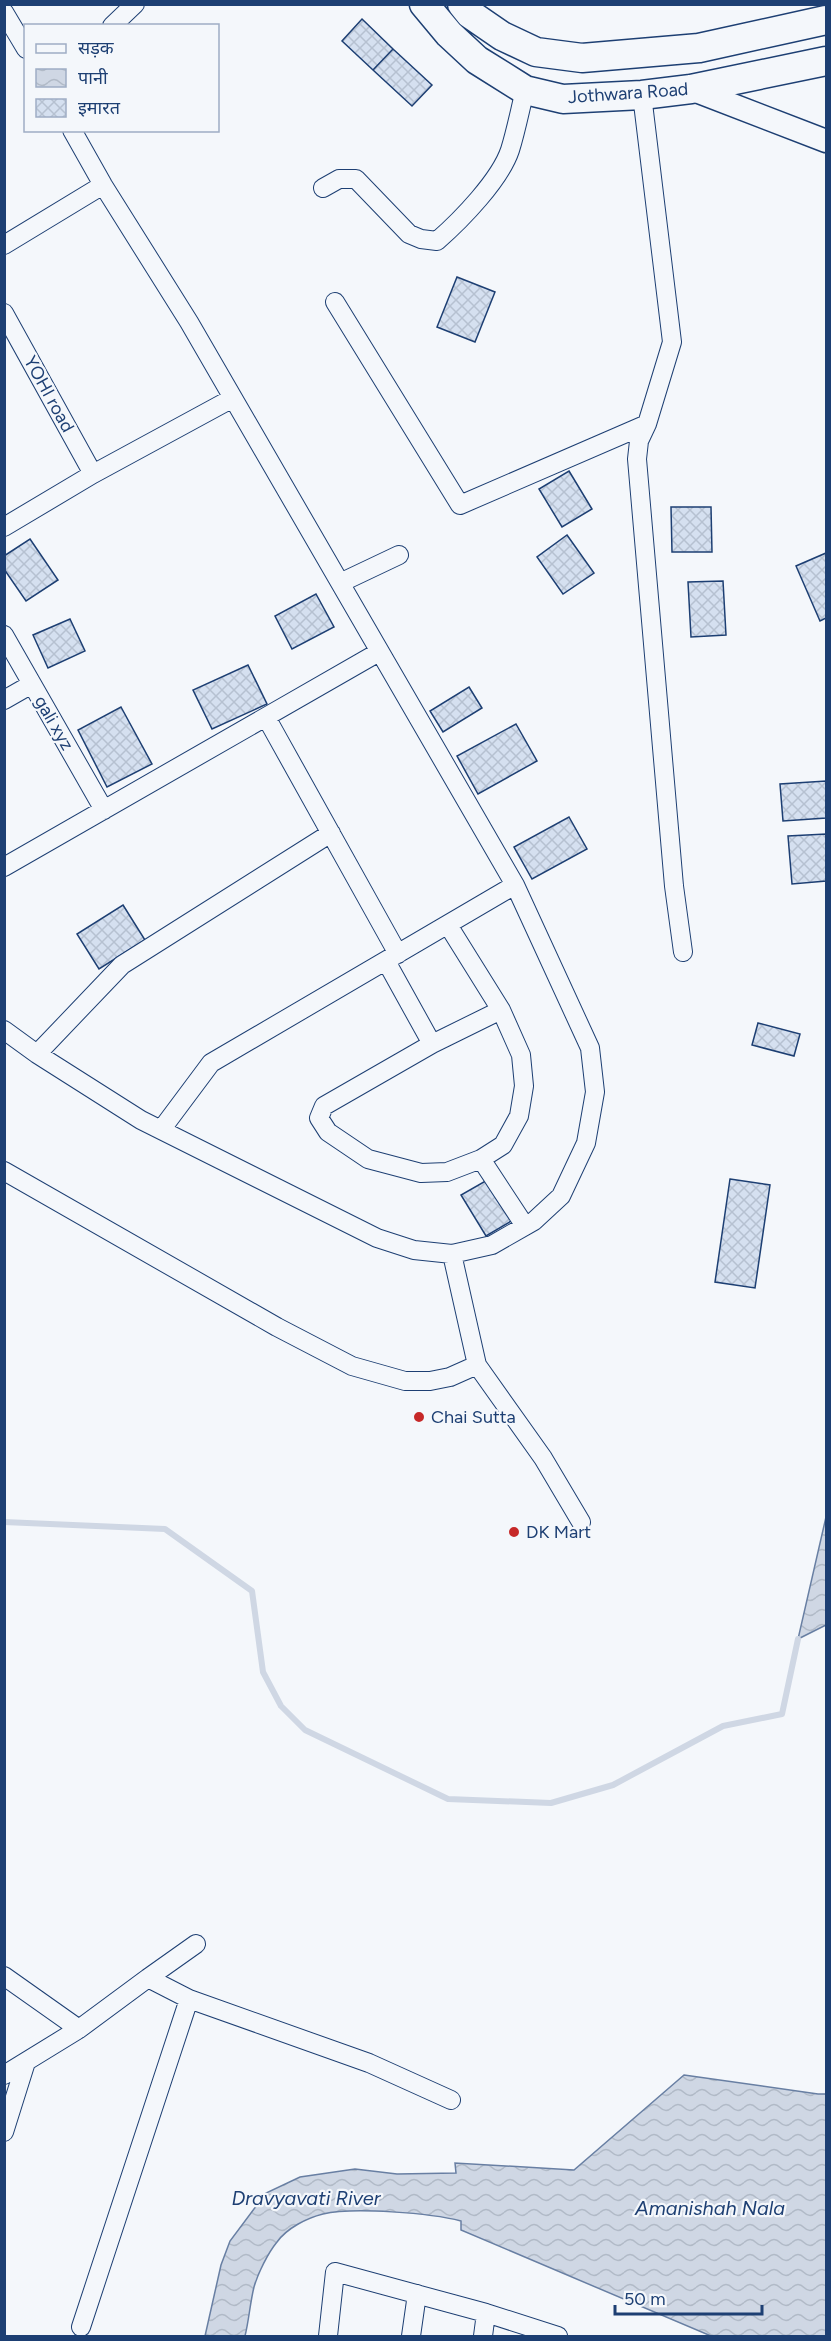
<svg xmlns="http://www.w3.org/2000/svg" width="831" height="2341" viewBox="0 0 831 2341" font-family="Figtree,'Noto Sans Devanagari',sans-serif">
<defs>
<pattern id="water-waves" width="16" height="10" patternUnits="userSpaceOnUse" patternTransform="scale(1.5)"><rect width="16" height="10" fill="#cfd7e4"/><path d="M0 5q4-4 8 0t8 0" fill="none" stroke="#b1bac7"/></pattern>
<pattern id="building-cross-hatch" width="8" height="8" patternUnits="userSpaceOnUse" patternTransform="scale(1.5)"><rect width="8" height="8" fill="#d5e0f0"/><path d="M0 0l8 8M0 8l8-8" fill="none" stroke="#b6c1d1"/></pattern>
</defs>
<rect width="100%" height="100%" fill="#f4f7fb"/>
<path fill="url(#water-waves)" stroke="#687fa3" stroke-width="1.5" d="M826,1517V1625L798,1639Z
M684,2075L818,2094H826V2336H711L461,2230V2221C431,2213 353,2207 323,2214C307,2218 287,2228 277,2242C268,2253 258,2273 254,2287C250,2303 249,2320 245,2336H205L221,2265L230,2241L266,2193L300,2177L355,2169L397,2174L456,2173L455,2163L574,2170Z"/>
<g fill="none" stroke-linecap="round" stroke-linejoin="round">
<path stroke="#cfd7e4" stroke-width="6" d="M4,1522L165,1529L252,1591L263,1672L281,1706L305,1730L448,1799L551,1803L613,1785L723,1726L782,1714L798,1639"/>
</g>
<path fill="url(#building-cross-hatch)" stroke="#1d3f73" stroke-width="1.5" d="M362,19L393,49L373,70L342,41Z
M393,49L432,85L412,106L373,70Z
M457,277L495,292L475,342L437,327Z
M569,471L592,509L562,527L539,489Z
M671,507H711L712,552H672Z
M567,535L594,573L563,594L537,557Z
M30,539L58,580L26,601L4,569V556Z
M826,553V618L820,621L796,566Z
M723,581L726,635L691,637L688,582Z
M316,594L334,627L292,649L275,616Z
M70,619L85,651L48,668L33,635Z
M248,665L267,704L212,729L193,690Z
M469,687L482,708L443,732L430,711Z
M121,707L152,764L107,787L78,730Z
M516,724L537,761L478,794L457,756Z
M826,781V818L783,821L780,784Z
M569,817L587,849L532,879L514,847Z
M826,834V881L792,884L788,836Z
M123,905L145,940L99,969L77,934Z
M758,1023L800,1034L794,1056L752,1045Z
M489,1179L513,1220L486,1236L461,1195Z
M730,1179L770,1185L755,1288L715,1282Z"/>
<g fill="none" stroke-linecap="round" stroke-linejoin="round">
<g stroke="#1d3f73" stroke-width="20">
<path id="minor" d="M4,12L26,49
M112,26L135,4
M642,95L672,342L647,424L639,441L637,459L674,886L683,952
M323,188L339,179H356L409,234L421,239L437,241C461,220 500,180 510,150C516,131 520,110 525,90
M4,245L103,185
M335,302L460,505L647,424
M4,313L93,474
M4,527L93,474L233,398
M340,583L399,555
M4,635L104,810
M4,700L32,684
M266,717L398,954
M4,867L379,652
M386,961L432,1044L324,1106L319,1118L328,1132L368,1159L421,1173L447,1172L481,1159L503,1145L519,1116L524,1086L521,1055L501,1010L448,925
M4,1030L37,1054L141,1120L377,1238L414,1250L452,1254L492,1245L534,1221L561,1196L586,1143L595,1092L590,1048L515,885L189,322L103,185L72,130
M432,1044L501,1010
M37,1054L122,965L331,833
M161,1130L211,1063L515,885
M481,1159L525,1226
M4,1171L277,1327L352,1366L405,1381H430L450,1377L477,1365
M452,1254L477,1365L543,1458L581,1522
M4,1976L79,2029
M148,1978L196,1944
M4,2075L79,2029L148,1978L189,1999L369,2063L451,2100
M4,2132L26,2062
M81,2327L189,1999
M328,2336L335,2272L486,2313
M411,2336L417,2294
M483,2336L486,2313L558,2336"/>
</g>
<g stroke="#1d3f73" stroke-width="25">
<path id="tertiary" d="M691,89L826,141"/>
</g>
<g stroke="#1d3f73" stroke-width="31">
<path id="primary" d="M424,4L449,34L477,60L525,90L563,99L642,95L691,89L826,61
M462,4L470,14L502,36L536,52L582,58L699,48L826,20"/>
</g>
<use href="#minor" stroke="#f4f7fb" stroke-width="18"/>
<use href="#tertiary" stroke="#f4f7fb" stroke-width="22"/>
<use href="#primary" stroke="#f4f7fb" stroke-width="28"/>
</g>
<g fill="#c62828" stroke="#f4f7fb" stroke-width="2">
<circle cx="419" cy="1417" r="6"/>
<circle cx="514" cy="1532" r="6"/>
</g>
<g text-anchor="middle" stroke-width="4.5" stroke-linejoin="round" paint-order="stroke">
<g font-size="18" fill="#1d3f73" stroke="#f4f7fb">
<text transform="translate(628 93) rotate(-4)" y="6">Jothwara Road</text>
<text transform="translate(49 394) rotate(61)" y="6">YOHI road</text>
<text transform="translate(54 723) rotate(60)" y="6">gali xyz</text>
</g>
<g font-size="18" fill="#1d3f73" stroke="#f4f7fb" text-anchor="start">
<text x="431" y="1423">Chai Sutta</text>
<text x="526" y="1538">DK Mart</text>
</g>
<g font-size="20" font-style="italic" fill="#1d3f73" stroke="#f4f7fb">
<text x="306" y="2205">Dravyavati River</text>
<text x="710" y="2215">Amanishah Nala</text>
</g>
</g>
<rect width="831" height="2341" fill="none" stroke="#1d3f73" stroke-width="12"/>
<rect x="24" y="24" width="195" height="108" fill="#f4f7fb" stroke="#9eadc5" stroke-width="1.5"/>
<rect x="36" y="44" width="30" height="9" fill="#f4f7fb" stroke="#9eadc5" stroke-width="1.5"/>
<text x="78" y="54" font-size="18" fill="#1d3f73">सड़क</text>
<rect x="36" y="69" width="30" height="18" fill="url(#water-waves)" stroke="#9eadc5" stroke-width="1.5"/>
<text x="78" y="84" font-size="18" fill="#1d3f73">पानी</text>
<rect x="36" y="99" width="30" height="18" fill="url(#building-cross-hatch)" stroke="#9eadc5" stroke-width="1.5"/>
<text x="78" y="114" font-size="18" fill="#1d3f73">इमारत</text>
<path d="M615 2305v9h147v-9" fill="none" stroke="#1d3f73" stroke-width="3"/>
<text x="624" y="2305" font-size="18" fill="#1d3f73" stroke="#f4f7fb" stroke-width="4.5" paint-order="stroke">50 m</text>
</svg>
